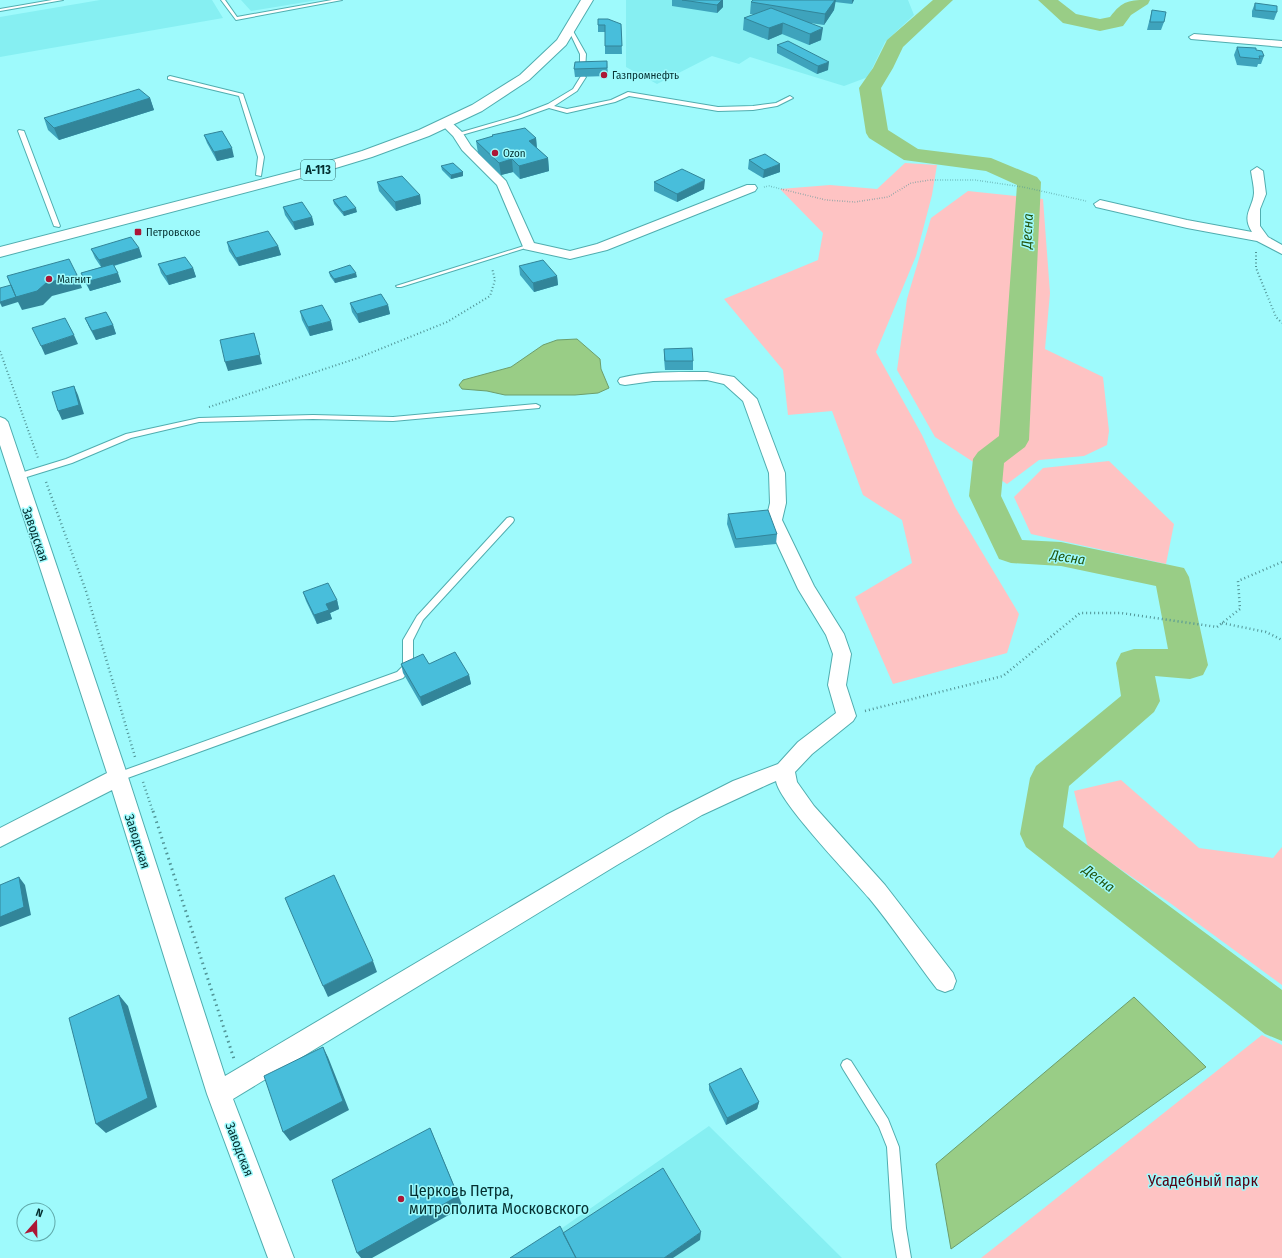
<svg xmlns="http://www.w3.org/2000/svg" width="1282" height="1258" viewBox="0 0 1282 1258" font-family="'Fira Sans Condensed',sans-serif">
<rect width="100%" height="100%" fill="#9efafc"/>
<path fill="#86eff2" d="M100,0H212L223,18L0,57V17Z
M241,0H318L251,11Z
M626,0H908L914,15L885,42L868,77L844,86L750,57L739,64L712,56L657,84L626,67Z
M709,1126L842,1258H519Z"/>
<path fill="#fec3c3" d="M905,163L937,165L932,195L916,256L876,352L922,435L955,507L1019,614L1007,653L893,684L855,597L912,563L902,520L863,495L832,411L788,415L783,370L724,299L818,260L823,233L780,189L830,185L877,189Z
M968,191L1043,199L1050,293L1045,349L1103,377L1109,431L1107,445L1084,456L1039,460L1007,484L935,437L897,370L907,299L931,218Z
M1109,461L1174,524L1166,564L1031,534L1014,497L1043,468Z
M1121,780L1199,848L1273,858L1282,847V985L1170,903L1088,847L1074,791Z
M1262,1035L1282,1045V1258H981Z"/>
<path fill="#99cd86" stroke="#6c9e6c" d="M577,339L600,359L601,369L609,388L598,393L575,395H505L487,391L462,389L459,385L463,380L511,367L543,345L557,340Z
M1134,997L1206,1067L951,1249L936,1164Z"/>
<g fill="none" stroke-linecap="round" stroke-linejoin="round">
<path fill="#99cd86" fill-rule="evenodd" d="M933,0H953L903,47L893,68L881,88L888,130L918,149L991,158L1037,177L1041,182L1029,440L1025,447L1004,463L1001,496L1022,540L1061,542L1184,568L1189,577L1208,665L1203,675L1190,679L1155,676L1160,701L1154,712L1069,786L1063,827L1282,990V1041L1265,1034L1026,847L1020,834L1030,778L1036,766L1121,696L1116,663L1121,653L1134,649H1168L1156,586L1061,566L1011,563L999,559L969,496L973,459L978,452L999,436L1017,185L986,171L904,160L869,138L866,133L859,88L873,68L887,40Z
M1038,0H1058L1076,14L1100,19L1110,17C1123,0 1129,0 1150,0L1148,4L1131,15L1123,26L1100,31L1063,23Z"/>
<g stroke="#50adaf" stroke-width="2">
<path id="lane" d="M52,0H63L0,11V9Z
M221,0H225L237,17L332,0H342L236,20Z
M569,31H573L586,54L585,70L580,69V54Z
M583,75L586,77L577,91L554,106L567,109L611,100L628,92L718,107L753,106L776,103L790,96L793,98L777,106L753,110L718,111L629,96L615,102L567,113L549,108L521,118L458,136L455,134L517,116L548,104L573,89L581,76Z
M170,76L243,94L264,157L261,176L256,175L258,157L239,96L168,79V77Z
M19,130L24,131L60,226L59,227L54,226L18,131Z
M527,245L532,246L401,287H397L396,286Z
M536,404L540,406L539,408L393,421L313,419L199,422L131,438L72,463L17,480L13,477L14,475L66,459L126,434L199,418L313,415L393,417Z
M510,517L513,518L514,520L513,522L423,620L413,640V667L403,678L122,780L118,781L114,780L113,777L114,774L397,672L403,666V640L417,616L507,518Z
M847,1059L851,1061L888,1119L899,1147L906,1228L911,1258H897L892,1228L887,1147L879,1127L843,1069L841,1065L843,1061Z"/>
</g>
<g stroke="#50adaf" stroke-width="2">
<path id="street" d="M1194,34L1282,41V47L1191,39L1189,37Z
M446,120L450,121L462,132L471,146L506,181L534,243L570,251L597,244L747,185H755L757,188L755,191L607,250L570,259L524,249L497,185L462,150L453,136L440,123Z
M1257,167L1263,171L1266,194L1260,209V226L1268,237L1282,245V254L1257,241L1187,228L1096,207L1094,204L1100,200L1187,220L1252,232C1241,215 1253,208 1254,193C1254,186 1252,178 1251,171Z
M707,372L734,377L757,399L785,473L786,503L782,520L814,586L844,634L851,654L846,685L856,716L853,721L812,754L795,772L797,782L814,806L885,885L953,973L956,981L953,989L945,992L937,989C914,959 893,927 869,898C851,877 779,802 776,781L769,784L702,815L617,865L233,1099L294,1258H268L207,1094L112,790L0,847V828L107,773L0,445V417L5,419L8,422L128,777L225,1076L666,815L733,781L778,764L798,742L836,713L828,685L833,654L826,635L798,589L766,520L770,503L769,473L743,401L724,384L707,380L653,381L625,385L620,384L618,381L620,378C648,371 678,372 707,372Z"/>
</g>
<g stroke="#50adaf" stroke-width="2">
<path id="highway" d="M581,0H593L566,45L529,80L482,111L429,136L372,157L316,174L0,257V247L306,168L362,151L419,130L472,105L520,75L557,40Z"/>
</g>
<path stroke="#519496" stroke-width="1.5" stroke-dasharray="0.5 2" stroke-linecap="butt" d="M764,187L769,186L826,200L855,202L888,197L911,183L930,180H975L1023,187L1086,201"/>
<path stroke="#519496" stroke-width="2" stroke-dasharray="1 2.5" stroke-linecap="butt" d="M1256,252V268L1276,317L1282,323
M0,351L38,458
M209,407L358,358L447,322L490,296L495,280L492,268"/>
<path stroke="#519496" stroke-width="2.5" stroke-dasharray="1 3" stroke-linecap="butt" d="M46,482L86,591L135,757
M1222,623L1266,632L1282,640
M865,711L1003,676L1080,613H1121L1217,627L1240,609L1238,581L1282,562
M143,782L153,812"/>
<path stroke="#519496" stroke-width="3" stroke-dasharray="1.5 4" stroke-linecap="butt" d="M153,811L234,1059"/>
<use href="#lane" fill="#fff" fill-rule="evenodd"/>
<use href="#street" fill="#fff" fill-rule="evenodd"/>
<use href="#highway" fill="#fff" fill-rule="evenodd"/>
</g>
<path fill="#3ea3bc" d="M672,0H723V7L717,13L672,6Z
M753,0H854L852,4L835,2L834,10L824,25L810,23L821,40L809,45L782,34L768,40L743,30L744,18L754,14H750L751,2Z
M1255,3L1277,12L1274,20L1252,17V11Z
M1152,10L1164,22L1161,30H1147Z
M598,19L621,24L622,54H605V32H598Z
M777,45L828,70L817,74L777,53Z
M1237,47L1256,50L1264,56L1261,64H1258L1257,67L1237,65L1234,55Z
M607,61L608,76L575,77L574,69Z
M150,98L154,110L59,140L48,130L44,118Z
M204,135L234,157L217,161L207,143Z
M492,135L536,138L537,148L548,158L549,171L520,179L513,172L501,175L478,153L476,141L492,137Z
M749,160L780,172L763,178L748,169Z
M441,166L463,172V176L451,179L442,170Z
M377,182L420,195L421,204L396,211L379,191Z
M654,182L704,189L677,202L654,191Z
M333,200L357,212L344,216L334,204Z
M283,207L312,217L314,225L295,230L285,215Z
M227,242L278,246L281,255L239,266L229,251Z
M139,248L142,257L114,266L121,282L90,291L85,282L81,273L101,267L95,258L91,249Z
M158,264L193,268L196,277L169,285L161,273Z
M519,266L557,276L558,285L534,292L520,275Z
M329,272L357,277L335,283L330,276Z
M350,303L388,305L390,314L359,323L352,312Z
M300,311L333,330L310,336L302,320Z
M85,318L113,325L116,334L96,340L89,327Z
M664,349L693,361V370H665L664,358Z
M728,514L777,534L776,544L735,548L727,524Z
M303,592L337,600L339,609L330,613L332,619L317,624L306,601Z
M401,664H429L469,675L471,684L422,706L403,673Z
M709,1084L759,1102L757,1109L726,1125L709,1090Z"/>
<path fill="#328599" d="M722,0H723V7L717,13V5Z
M835,0H836L834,10L824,25L825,14Z
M852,0H854L852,4Z
M783,23L782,34L768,40L769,28Z
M823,28L821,40L809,45L810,34Z
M829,62L828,70L817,74L818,66Z
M150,98L154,110L59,140L54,128Z
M536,138L537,151L529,141Z
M232,148L234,157L217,161L214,152Z
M548,158L549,171L520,179L519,166Z
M512,159L513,172L501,175L499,163Z
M780,164V172L763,178L764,170Z
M463,172V176L451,179V175Z
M705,180L704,189L677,202V194Z
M420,195L421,204L396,211L395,202Z
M356,208L357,212L344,216L343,212Z
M312,217L314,225L295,230L293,222Z
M278,246L281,255L239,266L236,258Z
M139,248L142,257L102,269L99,260Z
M193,268L196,277L169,285L166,276Z
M118,273L121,282L90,291L86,282Z
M356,273L357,277L335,283L334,279Z
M77,275L82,288L52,296L43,305L22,310L18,302L2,307L0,303V302L46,283Z
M557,276L558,285L534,292L533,283Z
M388,305L390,314L359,323L357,314Z
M331,321L333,330L310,336L308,327Z
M113,325L116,334L96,340L92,331Z
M254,333L262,364L228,371L225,362Z
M74,335L78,344L45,355L41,346Z
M74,386L78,395L84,414L62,420L58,411Z
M337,600L339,609L330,613L332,619L317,624L314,615L326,604Z
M469,675L471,684L422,706L420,697Z
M19,877L25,885L31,915L0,927V917Z
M373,961L377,972L328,997L323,986Z
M119,995L128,1006L157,1107L106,1133L96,1124Z
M323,1047L328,1057L349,1110L290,1141L283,1132Z
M759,1102L757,1109L726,1125L727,1118Z
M430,1128L463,1207L372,1258H361L357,1253Z
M701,1232L700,1240L673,1258H664Z"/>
<path fill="#48bedb" stroke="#328599" d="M682,0H722L717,5Z
M753,0H835L825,14L751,2Z
M1255,3L1277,6V12L1255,10Z
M771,8L823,28L810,34L783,23L769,28L744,18Z
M1152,10L1166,12L1164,22H1150Z
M598,19H608L621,24L622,46H605V25H598Z
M788,41L829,62L818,66L777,45Z
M1237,47L1256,48V50L1262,51L1264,56H1259L1260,59L1240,57Z
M607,61V68L574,69L575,62Z
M139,89L150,98L54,128L44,118Z
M525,128L536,138L529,141L548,158L519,166L512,159L499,163L476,141L493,136L492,135Z
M222,131L232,148L214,152L204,135Z
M765,154L780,164L764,170L749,160Z
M453,163L463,172L451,175L441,166Z
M682,169L705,180L677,194L654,182Z
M402,176L420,195L395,202L377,182Z
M346,196L356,208L343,212L333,200Z
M302,202L312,217L293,222L283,207Z
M268,231L278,246L236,258L227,242Z
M131,237L139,248L99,260L91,249Z
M185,257L193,268L166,276L158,264Z
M69,259L77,275L46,283L37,291L16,297L7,276Z
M543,260L557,276L533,283L519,266Z
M113,264L118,273L86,282L81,273Z
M350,265L356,273L334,279L329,272Z
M11,285L16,297L0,302V288Z
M381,294L388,305L357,314L350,303Z
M322,305L331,321L308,327L300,311Z
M106,312L113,325L92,331L85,318Z
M65,318L74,335L41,346L32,328Z
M254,333L260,355L225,362L220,340Z
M692,348L693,361H665L664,349Z
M74,386L79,405L58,411L52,392Z
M768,510L777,534L736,539L728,514Z
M328,583L337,600L326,604L329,610L314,615L303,592Z
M455,652L469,675L420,697L401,664L423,654L429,664Z
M334,875L373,961L323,986L285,898Z
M19,877L24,907L0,917V885Z
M119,995L148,1098L96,1124L69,1018Z
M323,1047L343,1101L283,1132L264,1076Z
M741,1068L759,1102L727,1118L709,1084Z
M430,1128L458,1196L357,1253L332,1180Z
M663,1168L701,1232L664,1258H576L563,1233Z
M560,1226L576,1258H510Z"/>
<g fill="#ac1635" stroke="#9efafc" stroke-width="1.5">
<circle cx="604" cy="75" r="4"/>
<circle cx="495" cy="153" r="4"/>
<rect x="134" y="228" width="8" height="8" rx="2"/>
<circle cx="49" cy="279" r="4"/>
<circle cx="401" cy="1199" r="4"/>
</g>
<g text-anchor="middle" stroke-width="3" stroke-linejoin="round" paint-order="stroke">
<g font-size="11" fill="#042f30" stroke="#9efafc" text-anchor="start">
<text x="612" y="79">Газпромнефть</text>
<text x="503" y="157">Ozon</text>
<text x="146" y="236">Петровское</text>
<text x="57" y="283">Магнит</text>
</g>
<rect fill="#9efafc" stroke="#326c6d" stroke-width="1" x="301" y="160" width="34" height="20" rx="3"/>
<g font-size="12" font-weight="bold" fill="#042f30">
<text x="318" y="174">А-113</text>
</g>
<g font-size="13" fill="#042f30" stroke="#9efafc">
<text transform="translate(36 534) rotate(71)" y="5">Заводская</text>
<text transform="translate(138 841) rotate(72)" y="5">Заводская</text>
<text transform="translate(240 1149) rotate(69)" y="5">Заводская</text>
</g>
<g font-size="14" font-style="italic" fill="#23540c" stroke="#9efafc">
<text transform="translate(1027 231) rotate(-87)" y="5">Десна</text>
<text transform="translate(1068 557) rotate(9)" y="5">Десна</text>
<text transform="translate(1099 878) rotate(37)" y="5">Десна</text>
</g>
<g font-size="16" fill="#560214" stroke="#9efafc">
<text x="1203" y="1186">Усадебный парк</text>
</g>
<g font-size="16" fill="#042f30" stroke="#9efafc" text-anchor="start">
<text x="409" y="1196">Церковь Петра,<tspan x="409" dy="18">митрополита Московского</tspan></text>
</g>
</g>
<g transform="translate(36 1222) rotate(20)"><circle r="19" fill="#9efafc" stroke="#60a9aa"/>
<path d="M0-3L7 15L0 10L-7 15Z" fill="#ac1635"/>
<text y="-6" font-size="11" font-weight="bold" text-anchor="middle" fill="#042f30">N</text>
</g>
</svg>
